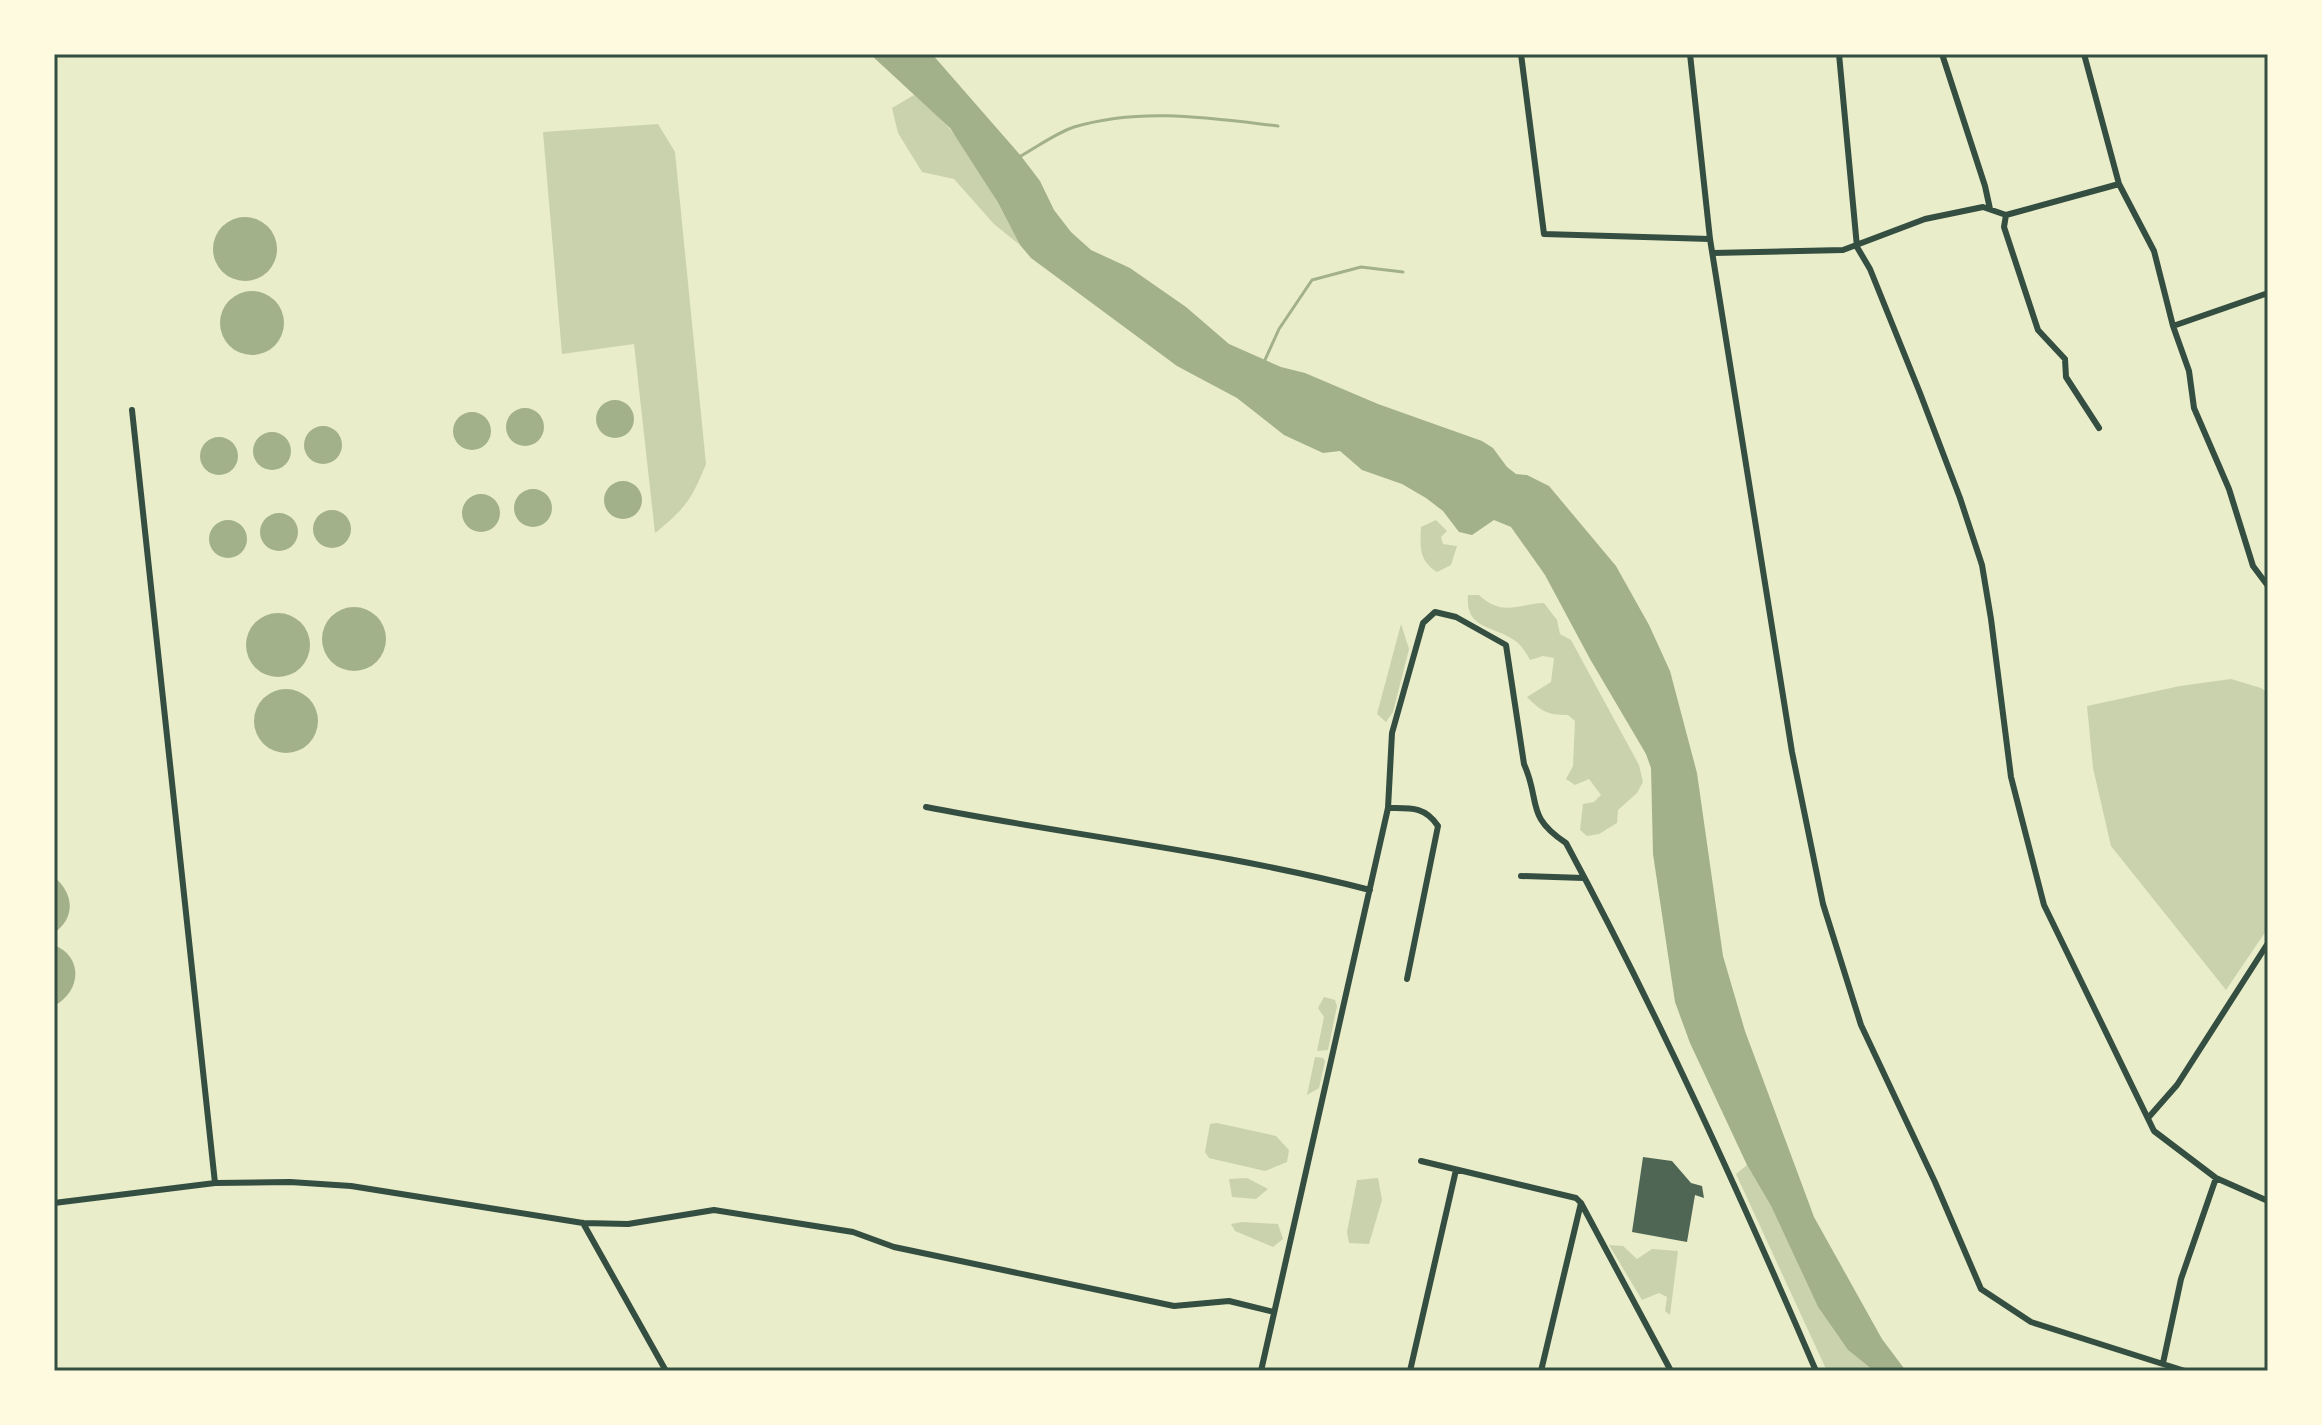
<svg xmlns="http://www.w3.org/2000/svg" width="2322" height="1425" viewBox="0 0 2322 1425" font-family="Mulish,sans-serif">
<rect width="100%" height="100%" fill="#e9edc9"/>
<path fill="#cad2ad" d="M914,95C963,131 992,192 1020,245L994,224L954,179L922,172L898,133L892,108Z
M658,124L675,152L706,464C692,499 685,509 655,533L634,344L562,354L543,132Z
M1436,520L1447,531L1441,537L1443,544L1457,546L1451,565L1437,572C1419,560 1420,548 1421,527Z
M1468,595H1479C1503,617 1516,604 1544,603L1557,620L1560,634L1571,640L1639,765L1643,782L1637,793L1618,810L1617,823L1599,834L1587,836L1580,830L1583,804L1594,802L1601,795L1589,779L1575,785L1566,779L1573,766L1575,721L1568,715C1547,715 1541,711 1527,697L1551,682L1554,658L1543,656L1530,660C1526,653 1521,644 1514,640C1491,625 1465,629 1468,595Z
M1401,624L1409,649L1393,712L1386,722L1377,714Z
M2231,679L2261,688L2268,693V928L2226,990L2111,846L2093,768L2087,706L2180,686Z
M1324,997L1335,1000L1337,1006L1328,1050L1317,1051L1324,1017L1318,1008Z
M1315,1057L1323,1058L1325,1061L1319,1088L1307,1095Z
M1217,1123L1276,1136L1289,1150L1287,1162L1265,1171L1209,1158L1205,1152L1210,1124Z
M1747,1165L1771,1206L1818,1307L1848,1350L1874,1371H1827L1736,1174Z
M1247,1178L1268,1189L1256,1199L1232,1197L1229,1179Z
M1378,1178L1382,1200L1369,1244L1349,1243L1347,1232L1357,1180Z
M1242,1222L1278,1224L1283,1239L1273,1247L1235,1231L1231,1224Z
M1609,1245L1623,1246L1637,1259L1652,1249L1678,1251L1670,1315L1665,1311L1667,1297L1659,1293L1642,1300Z"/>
<path fill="#a3b18a" d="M870,54H932L1021,156L1040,181L1054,210L1071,232L1091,250L1130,268L1186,307L1229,344L1281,367L1305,373L1378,404L1482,441L1493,448L1507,467L1516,474L1527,475L1549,486L1616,566L1649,625L1670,671L1697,773L1723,956L1745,1031L1814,1217L1882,1339L1906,1371H1874L1848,1350L1818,1307L1771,1206L1747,1165L1690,1043L1675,1002L1653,854L1651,768L1646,754L1590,659L1545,575L1511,527L1494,520L1472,535L1459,532L1443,511L1426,498L1402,484L1362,470L1340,451L1323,453L1284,435L1237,398L1177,366L1031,258L1020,245L997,201L950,128Z
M213 249a32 32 0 1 1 64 0a32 32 0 1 1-64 0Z
M220 323a32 32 0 1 1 64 0a32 32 0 1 1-64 0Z
M596 419a19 19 0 1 1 38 0a19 19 0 1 1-38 0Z
M506 427a19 19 0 1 1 38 0a19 19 0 1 1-38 0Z
M453 431a19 19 0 1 1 38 0a19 19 0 1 1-38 0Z
M304 445a19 19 0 1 1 38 0a19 19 0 1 1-38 0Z
M253 451a19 19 0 1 1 38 0a19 19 0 1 1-38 0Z
M200 456a19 19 0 1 1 38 0a19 19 0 1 1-38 0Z
M604 500a19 19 0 1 1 38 0a19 19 0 1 1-38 0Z
M514 508a19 19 0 1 1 38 0a19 19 0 1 1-38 0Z
M462 513a19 19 0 1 1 38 0a19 19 0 1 1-38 0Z
M313 529a19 19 0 1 1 38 0a19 19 0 1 1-38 0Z
M260 532a19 19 0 1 1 38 0a19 19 0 1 1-38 0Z
M209 539a19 19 0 1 1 38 0a19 19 0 1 1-38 0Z
M322 639a32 32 0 1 1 64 0a32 32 0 1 1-64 0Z
M246 645a32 32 0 1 1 64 0a32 32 0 1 1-64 0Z
M254 721a32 32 0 1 1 64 0a32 32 0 1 1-64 0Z
M54,877C74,893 76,918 54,933Z
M54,945C84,957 81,992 54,1006Z"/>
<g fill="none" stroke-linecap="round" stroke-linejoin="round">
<path stroke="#a3b18a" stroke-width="3" d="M1019,157C1037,147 1056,133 1074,127C1141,107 1210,118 1278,126
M1264,362L1279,329L1312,280L1361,267L1403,272"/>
</g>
<path fill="#4f6655" d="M1643,1157L1672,1161L1691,1183L1702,1186L1704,1198L1695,1195L1687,1242L1632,1232Z"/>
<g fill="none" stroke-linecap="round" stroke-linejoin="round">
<path stroke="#344e41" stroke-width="6" d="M1521,54L1544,234L1710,239
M1690,54L1710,239L1792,752L1823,904L1861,1025L1935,1182L1981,1289L2031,1322L2185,1371
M1839,54L1857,247L1870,269L1920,393L1960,498L1982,565L1991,619L2011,777L2044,905L2154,1131L2216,1178L2268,1201
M1942,54L1985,186L1990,209
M2084,54L2119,184L2154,251L2173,326L2189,371L2194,408L2229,489L2253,566L2268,586
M2006,215L2004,227L2038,330L2065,359L2066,377L2099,428
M1713,253L1843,250L1925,219L1983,207L2006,215L2119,184
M2173,326L2268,293
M132,410L215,1183
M926,807C1074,836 1224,852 1370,890
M1388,808C1410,808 1425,806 1438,826L1407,979
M1521,876L1584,878
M2148,1118L2177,1085L2268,943
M1421,1161L1576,1198L1581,1203
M54,1203L215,1183L290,1182L351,1186L583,1223L628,1224L714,1210L853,1232L894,1247L1174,1306L1229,1301L1274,1312
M1581,1203L1671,1371
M583,1223L666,1371
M2163,1363L2181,1279L2216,1178
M1261,1371L1388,808L1392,733L1423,623L1435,612L1456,617L1506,645L1524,764C1541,802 1525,816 1566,843C1658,1014 1739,1192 1816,1371
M1410,1371L1456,1170
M1541,1371L1581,1203"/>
</g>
<rect width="2322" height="1425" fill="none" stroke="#fefae0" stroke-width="112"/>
<rect x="56" y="56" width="2210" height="1313" fill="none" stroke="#344e41" stroke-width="3"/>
</svg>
